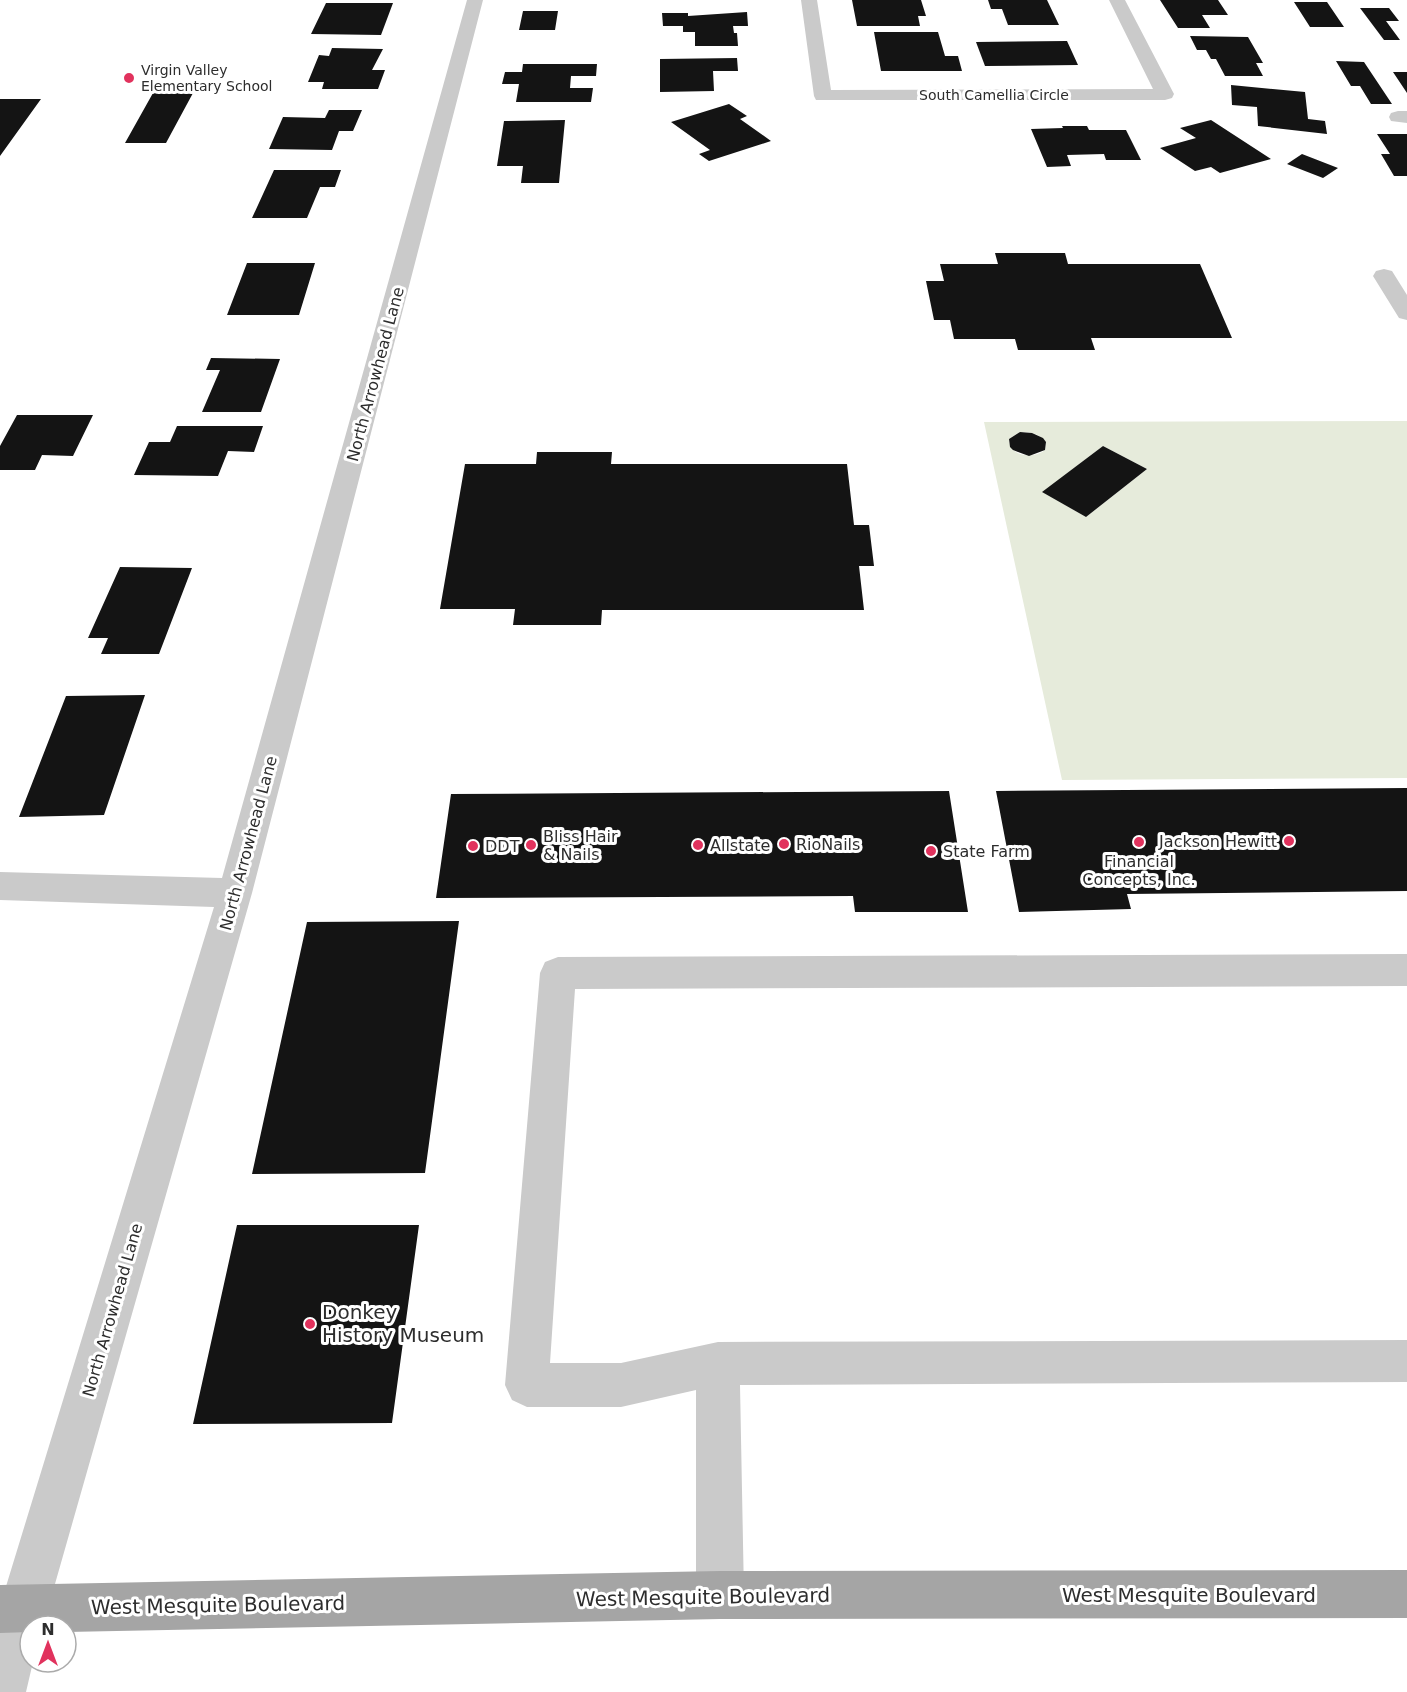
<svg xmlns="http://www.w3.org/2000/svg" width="1407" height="1692" viewBox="0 0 1407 1692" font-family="'DejaVu Sans',sans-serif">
<rect width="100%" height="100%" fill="#fff"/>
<path fill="#e6ebdb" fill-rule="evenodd" d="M1407,421V778L1062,780L984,422ZM1020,432C1031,432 1039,434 1046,442L1045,450C1034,459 1009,457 1009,439ZM1103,446L1147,469L1086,517L1043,492Z"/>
<path fill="#141414" d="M852,0H921L926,16H918L920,26H857Z
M988,0H1047L1059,25H1008L1002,9H991Z
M1160,0H1218L1228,15H1202L1210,28H1178Z
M1294,2H1327L1344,27H1310Z
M326,3H393L381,35L311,34Z
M1360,8H1389L1399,21H1386L1400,40H1384Z
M523,11H558L555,30H519Z
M747,12L748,26H733L734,33H737L738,46H695V32H683V26H663L662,13H688V16Z
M874,32H938L945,56H958L962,71H881Z
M1190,36L1248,37L1263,63H1256L1263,76H1225L1216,59H1211L1206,50H1197Z
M1067,41L1078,65L985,66L976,42Z
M332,48L383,49L372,70H385L378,89H322L324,82H308L319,55L329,56Z
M737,58L738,71H713L714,91L660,92V59Z
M1336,61L1364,62L1392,104H1371L1360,86H1351Z
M523,64H597L596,76H571L570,88H593L591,102H516L519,84H502L505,72H522Z
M1393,72H1407V93Z
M1231,85L1305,92L1308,119L1325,121L1327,134L1258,126L1257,107L1232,105Z
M153,93H193L166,143H125Z
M0,99H41L0,156Z
M729,104L747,116L740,119L771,141L709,161L699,154L710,150L671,122Z
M329,110H362L353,131H339L332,150L269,149L283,117L325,118Z
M565,120L559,183H521L523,166H497L504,121Z
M1211,120L1271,159L1220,173L1211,167L1195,171L1160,148L1196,138L1180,128Z
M1062,126H1087L1089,130H1126L1141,160H1106L1104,154L1067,155L1071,166L1047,167L1031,129L1063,128Z
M1377,134H1407V176H1394L1381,154H1390Z
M1302,154L1338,168L1323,178L1287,164Z
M274,170H341L335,187H320L307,218H252Z
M995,253H1065L1068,264H1200L1232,338H1091L1095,350H1018L1015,339H954L950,320H934L926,281H944L940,264H998Z
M247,263H315L299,315H227Z
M211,358L280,359L261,412H202L220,370H206Z
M17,415H93L73,456L42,455L35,470H0V446Z
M177,426H263L254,452L228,451L218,476L134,475L149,442H170Z
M1020,432L1032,433L1043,438L1046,442L1045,450L1029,456L1013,450L1010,447L1009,439Z
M1103,446L1147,469L1086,517L1042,492Z
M537,452H612L611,464H847L854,525H869L874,566H859L864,610H602L601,625H513L515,609H440L465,464H536Z
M120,567L192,568L159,654H101L108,638H88Z
M145,695L104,815L19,817L66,696Z
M1407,788V891L1127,894L1131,909L1019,912L996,791Z
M949,791L968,912H855L853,896L436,898L451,794Z
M459,921L425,1173L252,1174L307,922Z
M237,1225H419L392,1423L193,1424Z"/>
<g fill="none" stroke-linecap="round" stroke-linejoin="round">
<path fill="#cacaca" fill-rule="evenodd" d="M467,0H483L252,893L43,1626H30V1662H33L26,1692H0V1606L214,907L0,900V872L222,878Z
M801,0H817L831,90L1153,89L1109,0H1125L1174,94L1172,98L1165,100H816L814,96Z
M1398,111H1407V123L1391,121L1389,117L1391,113Z
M1384,269L1392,271L1407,295V320L1399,318L1373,276L1376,271Z
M1407,954V986L575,989L550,1363H621L718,1342L1407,1340V1382L740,1385L744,1595L737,1612L720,1619L703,1612L696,1595V1390L621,1407H527L512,1400L505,1385L540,973L545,962L558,957Z"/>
<path fill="#a5a5a5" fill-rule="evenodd" d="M1407,1570V1618L720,1619L66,1632V1626H30V1632L0,1633V1585L720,1571Z"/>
</g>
<g fill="#e1325d" stroke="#fff" stroke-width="2">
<circle cx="129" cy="78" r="6"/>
<circle cx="1289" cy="841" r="6"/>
<circle cx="1139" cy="842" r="6"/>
<circle cx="784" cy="844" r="6"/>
<circle cx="531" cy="845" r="6"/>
<circle cx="698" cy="845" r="6"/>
<circle cx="473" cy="846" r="6"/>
<circle cx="931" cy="851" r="6"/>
<circle cx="310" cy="1324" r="6"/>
</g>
<g text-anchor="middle" stroke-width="6" stroke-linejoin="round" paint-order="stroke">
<g font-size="14" fill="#2d2d2d" stroke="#fff" text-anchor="start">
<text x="141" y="75">Virgin Valley<tspan x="141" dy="16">Elementary School</tspan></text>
</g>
<g font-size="14" fill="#2d2d2d" stroke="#fff">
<text x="994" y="100">South Camellia Circle</text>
</g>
<g font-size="16" fill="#2d2d2d" stroke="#fff">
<text transform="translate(375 374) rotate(-75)" y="6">North Arrowhead Lane</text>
<text transform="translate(248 843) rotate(-75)" y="6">North Arrowhead Lane</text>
<text transform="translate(112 1310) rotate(-74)" y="6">North Arrowhead Lane</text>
</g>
<g font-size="16" fill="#2d2d2d" stroke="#fff" text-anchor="start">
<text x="543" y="842">Bliss Hair<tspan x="543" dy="18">&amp; Nails</tspan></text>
<text x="1277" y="847" text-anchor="end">Jackson Hewitt</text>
<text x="796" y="850">RioNails</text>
<text x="710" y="851">Allstate</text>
<text x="485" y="852">DDT</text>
<text x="943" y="857">State Farm</text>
<text x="1139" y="867" text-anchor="middle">Financial<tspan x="1139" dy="18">Concepts, Inc.</tspan></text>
</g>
<g font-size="20" fill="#2d2d2d" stroke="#fff" text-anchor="start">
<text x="322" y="1319">Donkey<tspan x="322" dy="23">History Museum</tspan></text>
</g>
<g font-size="20" fill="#2d2d2d" stroke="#fff">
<text x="1189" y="1602">West Mesquite Boulevard</text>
<text transform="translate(703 1597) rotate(-1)" y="7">West Mesquite Boulevard</text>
<text transform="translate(218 1605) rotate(-1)" y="7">West Mesquite Boulevard</text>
</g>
</g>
<g transform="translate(48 1644)"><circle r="28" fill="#ffffff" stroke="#ababab" stroke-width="1.5"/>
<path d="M0-4.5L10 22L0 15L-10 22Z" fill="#e1325d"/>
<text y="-9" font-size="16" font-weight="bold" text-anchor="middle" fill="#2d2d2d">N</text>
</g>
</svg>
